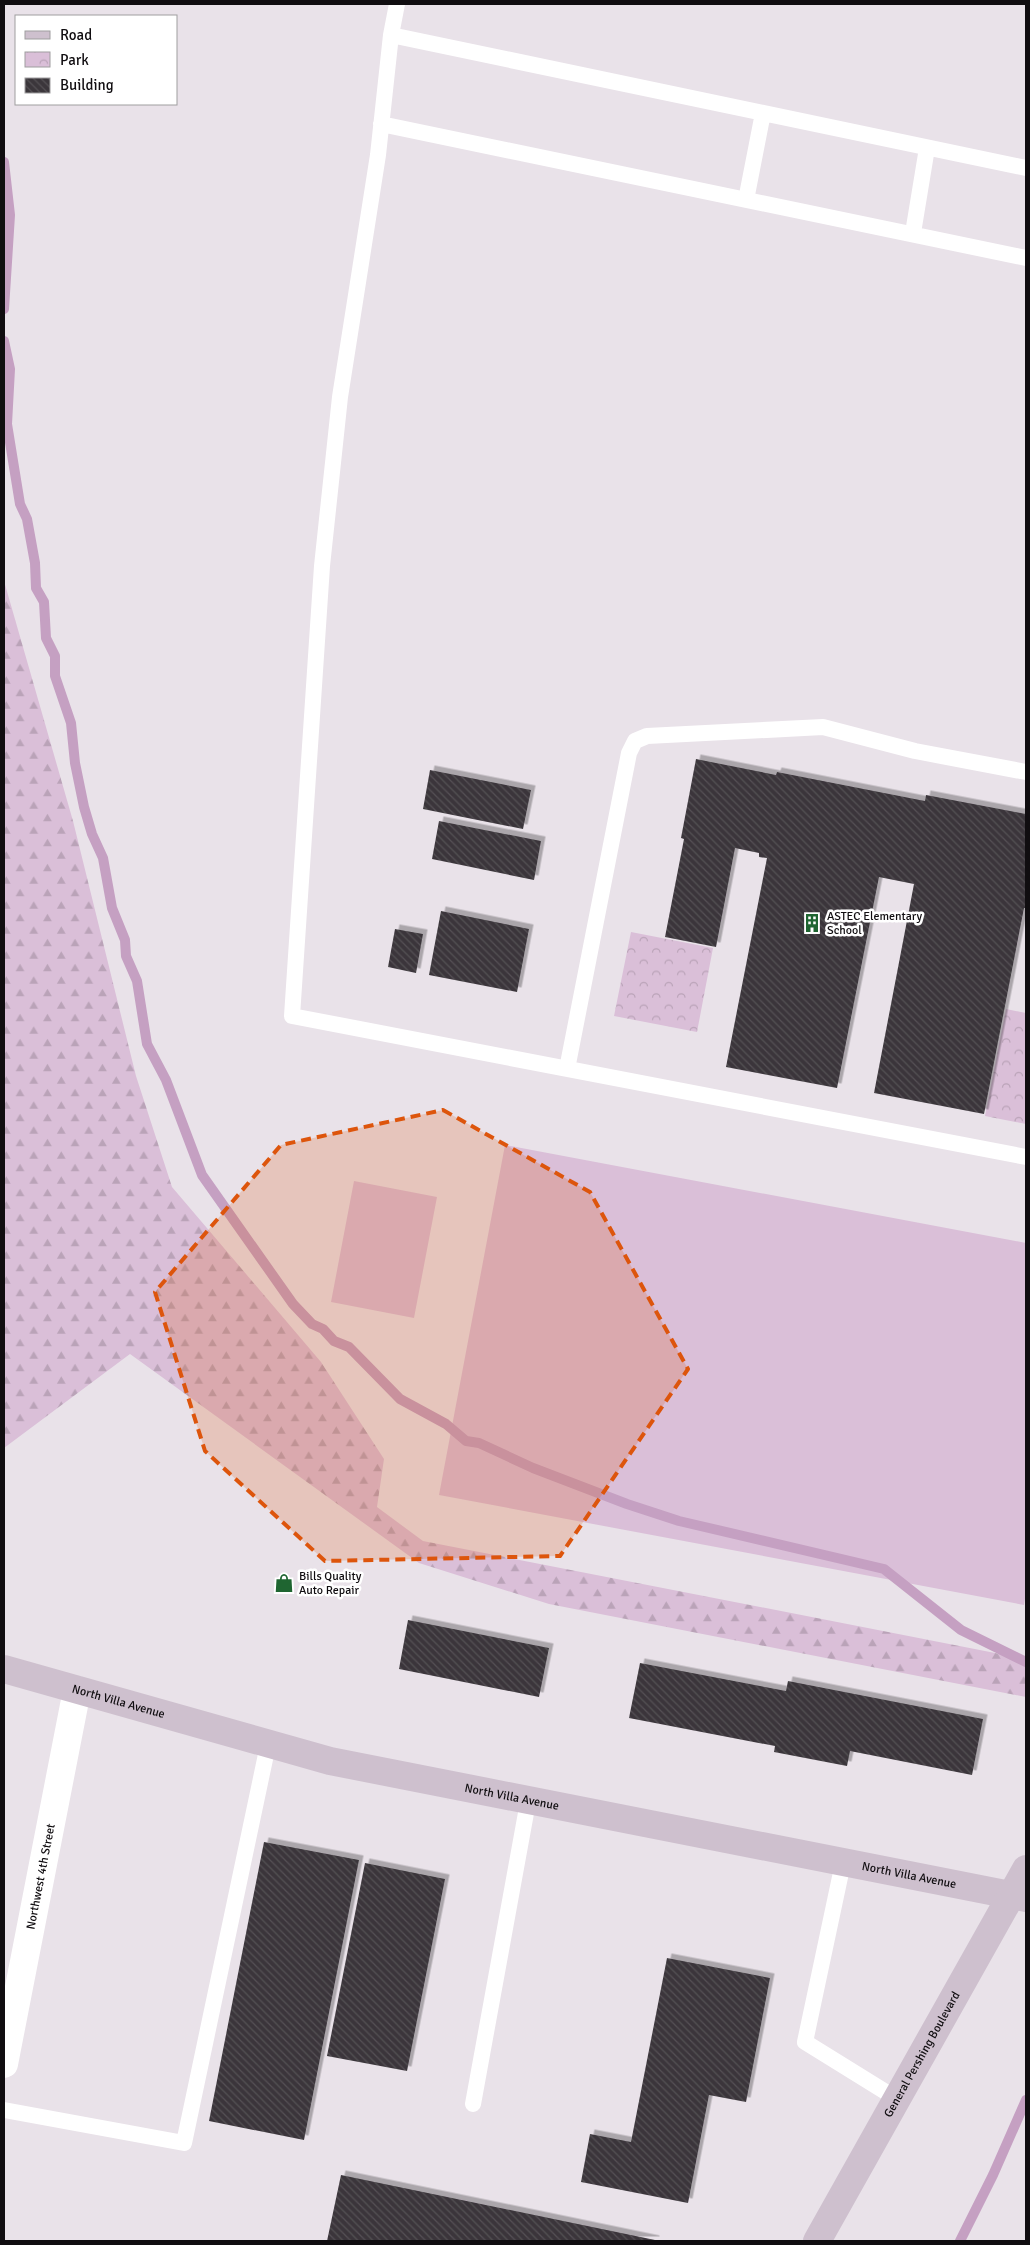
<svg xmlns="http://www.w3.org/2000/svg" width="1030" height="2245" viewBox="0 0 1030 2245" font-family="Signika,sans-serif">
<defs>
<pattern id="forest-firs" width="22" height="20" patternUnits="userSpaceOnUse" patternTransform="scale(1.25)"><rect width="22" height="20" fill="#dabfd8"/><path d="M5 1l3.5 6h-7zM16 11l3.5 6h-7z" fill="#baa3b8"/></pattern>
<pattern id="park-crowns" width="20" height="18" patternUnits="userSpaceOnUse" patternTransform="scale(1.25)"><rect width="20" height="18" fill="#dabfd8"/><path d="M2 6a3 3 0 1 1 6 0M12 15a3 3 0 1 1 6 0" fill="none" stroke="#baa3b8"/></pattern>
<pattern id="building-back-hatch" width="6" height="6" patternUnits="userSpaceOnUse" patternTransform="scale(1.25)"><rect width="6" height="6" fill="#3b363b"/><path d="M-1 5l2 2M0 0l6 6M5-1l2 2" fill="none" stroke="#545054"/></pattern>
<filter id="shadow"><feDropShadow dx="4.5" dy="-4.5" stdDeviation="0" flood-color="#0004"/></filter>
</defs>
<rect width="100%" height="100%" fill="#e9e2e9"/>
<path fill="#dabfd8" d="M505,1145L1026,1243V1592L1024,1605L439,1495Z
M354,1181L437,1197L414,1318L331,1302Z"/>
<path fill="url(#forest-firs)" d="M4,581L73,821L136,1076L172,1187L321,1362L384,1459L377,1507L423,1541L1026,1659V1697L549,1604L419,1563L130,1354L4,1448Z"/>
<path fill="url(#park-crowns)" d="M631,932L713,948L697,1032L614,1016Z
M1006,1009L1026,1013V1124L985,1116Z"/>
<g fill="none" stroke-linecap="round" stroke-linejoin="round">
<path stroke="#c5a0c2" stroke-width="10" d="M4,162L10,215L4,309
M4,341L10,369L7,424L20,504L27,519L35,563L36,588L44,602L46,638L55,656V676L71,723L75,763L84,807L92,834L103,858L112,908L125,940L126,956L137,981L147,1044L166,1080L202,1175L293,1304L312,1324L323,1329L334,1341L349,1347L400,1399L446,1424L466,1441L479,1443L533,1468L627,1504L679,1521L884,1569L961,1630L1026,1662
M960,2241L993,2175L1026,2100"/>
</g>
<path fill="url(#building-back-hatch)" filter="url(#shadow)" d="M696,759L776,775L777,772L925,801L926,795L1026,814V908H1024L984,1114L874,1093L914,884L879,877L837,1088L726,1067L767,858L759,857V853L735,848L716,947L665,937L684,839L681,838Z
M430,770L531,790L523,829L423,809Z
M439,821L541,841L534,880L432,859Z
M441,911L529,929L517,992L429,975Z
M395,929L423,934L416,973L388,967Z
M408,1620L549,1648L539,1697L399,1669Z
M640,1663L786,1691L788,1681L983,1719L972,1775L850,1751L847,1766L774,1752L775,1746L629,1718Z
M264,1842L359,1860L304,2140L209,2121Z
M365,1863L445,1879L407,2071L327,2056Z
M667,1958L770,1978L746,2102L709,2095L688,2203L581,2182L590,2134L631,2142Z
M341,2175L655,2240V2241H327Z"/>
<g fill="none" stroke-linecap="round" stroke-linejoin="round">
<path stroke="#fff" stroke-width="16" d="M397,4L391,35L378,155L340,397L322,566L292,1016L1026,1157
M391,35L1026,168
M381,124L1026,258
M746,200L763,113
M913,233L927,148
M567,1069L629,753L635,741L647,736L823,727L915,751L1026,772
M843,1863L805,2042L897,2099
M473,2104L528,1802
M4,2110L184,2143L268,1745"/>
<path stroke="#fff" stroke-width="28" id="s1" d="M4,2064L77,1690"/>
<g stroke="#cec0ce" stroke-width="28">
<path id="s2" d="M4,1669L330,1761L1026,1898"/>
<path id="s3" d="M817,2241L1026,1869"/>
</g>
</g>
<path fill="#dd550c" fill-opacity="0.2" stroke="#dd550c" stroke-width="4" stroke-dasharray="10 6" stroke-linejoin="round" d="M443,1110L590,1192L688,1369L560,1556L325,1561L205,1451L155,1292L281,1145Z"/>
<defs>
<g id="building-bare" transform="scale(1.5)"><path d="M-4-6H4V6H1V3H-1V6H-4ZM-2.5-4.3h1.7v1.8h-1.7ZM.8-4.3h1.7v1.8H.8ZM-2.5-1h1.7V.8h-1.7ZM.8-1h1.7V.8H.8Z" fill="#1f6531" stroke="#fff" stroke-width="2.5" paint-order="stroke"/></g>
<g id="shop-bare" transform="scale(1.5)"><path d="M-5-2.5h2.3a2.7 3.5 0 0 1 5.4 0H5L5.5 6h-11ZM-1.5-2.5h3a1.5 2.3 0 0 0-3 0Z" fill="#1f6531" stroke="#fff" stroke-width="2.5" paint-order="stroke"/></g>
</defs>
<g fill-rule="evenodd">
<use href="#building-bare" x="812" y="923"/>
<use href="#shop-bare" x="284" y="1583"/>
</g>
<g text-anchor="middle" stroke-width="5" stroke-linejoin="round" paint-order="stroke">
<g font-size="12" fill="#100d10" stroke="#fff" text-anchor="start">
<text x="827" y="920">ASTEC Elementary<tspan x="827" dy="14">School</tspan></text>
<text x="299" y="1580">Bills Quality<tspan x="299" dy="14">Auto Repair</tspan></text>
</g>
<g font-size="12" fill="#100d10" stroke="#fff">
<text dy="4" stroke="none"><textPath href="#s2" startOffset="119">North Villa Avenue</textPath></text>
<text dy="4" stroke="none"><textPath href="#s2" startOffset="524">North Villa Avenue</textPath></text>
<text dy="4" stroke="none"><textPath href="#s2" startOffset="929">North Villa Avenue</textPath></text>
<text dy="4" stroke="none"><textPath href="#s1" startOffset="191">Northwest 4th Street</textPath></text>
<text dy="4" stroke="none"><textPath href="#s3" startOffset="214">General Pershing Boulevard</textPath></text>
</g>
</g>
<rect width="1030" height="2245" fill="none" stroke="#100d10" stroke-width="10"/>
<rect x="15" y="15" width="162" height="90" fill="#ffffff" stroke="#9f9e9f"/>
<rect x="25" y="31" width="25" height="8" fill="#cec0ce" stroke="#9f9e9f"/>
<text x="60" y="40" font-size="15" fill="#100d10">Road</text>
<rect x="25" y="52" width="25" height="15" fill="url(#park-crowns)" stroke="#9f9e9f"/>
<text x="60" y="65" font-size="15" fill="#100d10">Park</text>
<rect x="25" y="78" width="25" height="15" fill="url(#building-back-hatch)" stroke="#9f9e9f"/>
<text x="60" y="90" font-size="15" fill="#100d10">Building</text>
</svg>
